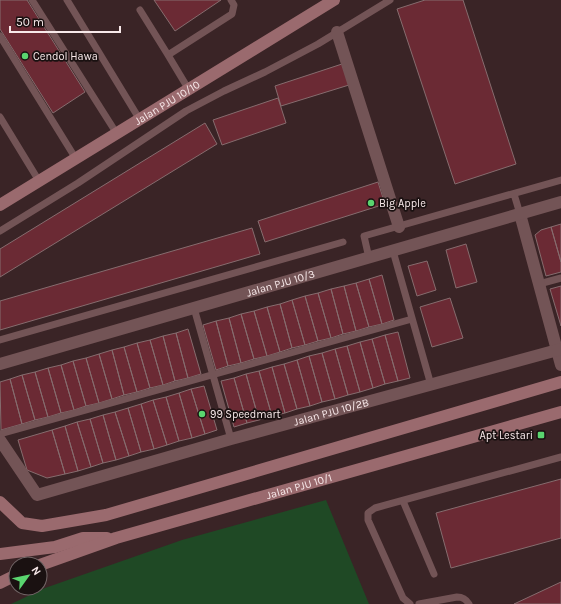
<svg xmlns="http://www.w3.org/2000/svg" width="561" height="604" viewBox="0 0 561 604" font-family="Karla,sans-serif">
<rect width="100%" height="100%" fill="#3a2426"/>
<path fill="#1f4925" d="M326,500L369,604H11L45,588L182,540Z"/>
<path fill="#6b2a34" stroke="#866c6e" d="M0,0H27L85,92L53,113L0,29Z
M154,0H221L175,31Z
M425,0H463L516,164L455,184L397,9Z
M342,64L349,85L281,106L275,86Z
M278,98L286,123L222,145L213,120Z
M205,123L217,144L0,277V249Z
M378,182L385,204L265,242L258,221Z
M561,224V262L551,227Z
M551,227L561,262V272L546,276L535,235L541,230Z
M252,228L260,254L0,330V301Z
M466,244L477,282L456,288L446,250Z
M427,261L436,290L417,296L408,266Z
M382,275L394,320L382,324L369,279Z
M369,279L382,324L369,327L356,283Z
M356,283L369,327L356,331L344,286Z
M344,286L356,331L343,334L331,289Z
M561,286V326L550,289Z
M331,289L343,334L331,338L318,293Z
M318,293L331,338L318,341L305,296Z
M305,296L318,341L305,345L292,300Z
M450,298L463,338L432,347L420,307Z
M292,300L305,345L292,348L280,304Z
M280,304L292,348L280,352L267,307Z
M267,307L280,352L267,356L254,311Z
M254,311L267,356L254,359L241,314Z
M241,314L254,359L241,363L229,318Z
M229,318L241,363L228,366L216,321Z
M216,321L228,366L216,370L203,325Z
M188,329L201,374L188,378L176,333Z
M398,332L410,378L398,381L385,335Z
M176,333L188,378L175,381L163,336Z
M385,335L398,381L385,384L372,339Z
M163,336L175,381L163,385L150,340Z
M372,339L385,384L373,388L360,342Z
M150,340L163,385L150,388L137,343Z
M360,342L373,388L360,392L347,346Z
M137,343L150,388L137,392L124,347Z
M347,346L360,392L348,395L335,349Z
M124,347L137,392L124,395L112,350Z
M335,349L348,395L335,399L322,353Z
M112,350L124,395L112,399L99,354Z
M322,353L335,399L322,402L309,356Z
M99,354L112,399L99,403L86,358Z
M309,356L322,402L310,406L297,360Z
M86,358L99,403L86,406L73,361Z
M297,360L310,406L297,409L284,364Z
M73,361L86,406L74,410L61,365Z
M284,364L297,409L285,413L272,367Z
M61,365L74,410L61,413L48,368Z
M272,367L285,413L272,416L259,371Z
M48,368L61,413L48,417L35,372Z
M259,371L272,416L259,420L246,374Z
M35,372L48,417L35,420L22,375Z
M246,374L259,420L247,423L234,378Z
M22,375L35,420L22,424L10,379Z
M234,378L247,423L234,427L221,381Z
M10,379L22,424L1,430L0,382Z
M204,386L217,430L205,434L191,389Z
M191,389L205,434L192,438L179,393Z
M179,393L192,438L179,441L166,397Z
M166,397L179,441L167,445L153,400Z
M153,400L167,445L154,449L141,404Z
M141,404L154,449L141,452L128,408Z
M128,408L141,452L129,456L115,412Z
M115,412L129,456L116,460L103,415Z
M103,415L116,460L103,463L90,419Z
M90,419L103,463L91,467L77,422Z
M77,422L91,467L78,471L65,426Z
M65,426L78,471L65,474L52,430Z
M52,430L65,474L47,478L27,470L18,440Z
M561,479V538L451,568L436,513Z
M561,582V604H514Z"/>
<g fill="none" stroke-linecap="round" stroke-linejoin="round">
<path stroke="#735456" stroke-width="7" d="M32,0L117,134
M67,0L140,120
M140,10L168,55
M0,36L76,159
M189,90L168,55L232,14L234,5L231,0
M0,117L39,181
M514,194L520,214
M0,231L78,183L186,111L224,91L265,72L318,44L390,0
M393,251L431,385
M369,258L364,236L561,180
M539,284L561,278
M194,308L231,439
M0,340L343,242
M0,434L412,319
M403,501L434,574
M410,604L403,598L368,520V513L375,508L561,457
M419,604L457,597C463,597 466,599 469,604"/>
<g stroke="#735456" stroke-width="12">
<path d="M337,32L399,227"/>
<path d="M520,214L561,365"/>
<path id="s1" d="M0,364L561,202"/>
<path id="s2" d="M0,440L37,495L231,439L561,349"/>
</g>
<g stroke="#9a6a6e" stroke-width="12">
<path id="s3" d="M0,205L334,0"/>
<path d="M0,502L22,523L42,526L106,515L561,382"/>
<path d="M0,554L55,547L83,538H107"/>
<path id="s4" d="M40,565L116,538L561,412"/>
<path d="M0,583L16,575"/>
</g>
</g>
<g fill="#5ad56f" stroke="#1a1111" stroke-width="1.5">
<circle cx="25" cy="56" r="4"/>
<circle cx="371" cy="203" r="4"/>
<circle cx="202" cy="414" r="4"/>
<rect x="537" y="431" width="8" height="8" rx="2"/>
</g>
<g text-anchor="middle" stroke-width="3.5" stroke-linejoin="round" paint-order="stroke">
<g font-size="11" fill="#f8e9ea" stroke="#1a1111" text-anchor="start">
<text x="33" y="60">Cendol Hawa</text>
<text x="379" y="207">Big Apple</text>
<text x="210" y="418">99 Speedmart</text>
<text x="533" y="439" text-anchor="end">Apt Lestari</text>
</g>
<g font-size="11" fill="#f8e9ea" stroke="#1a1111">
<text dy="4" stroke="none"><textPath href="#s3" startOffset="196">Jalan PJU 10/10</textPath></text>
<text dy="4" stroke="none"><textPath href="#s1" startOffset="292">Jalan PJU 10/3</textPath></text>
<text dy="4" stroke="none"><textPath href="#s2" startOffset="372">Jalan PJU 10/2B</textPath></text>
<text dy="4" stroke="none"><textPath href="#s4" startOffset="271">Jalan PJU 10/1</textPath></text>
</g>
</g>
<g transform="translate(28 576) rotate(57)"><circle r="19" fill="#1a1111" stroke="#736768"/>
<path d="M0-3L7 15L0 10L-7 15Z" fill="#5ad56f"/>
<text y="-6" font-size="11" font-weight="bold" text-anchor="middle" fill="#f8e9ea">N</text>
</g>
<path d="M10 26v6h110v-6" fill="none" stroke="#f8e9ea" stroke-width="2"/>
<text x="16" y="26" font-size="12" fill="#f8e9ea" stroke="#1a1111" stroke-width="3" paint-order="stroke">50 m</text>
</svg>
